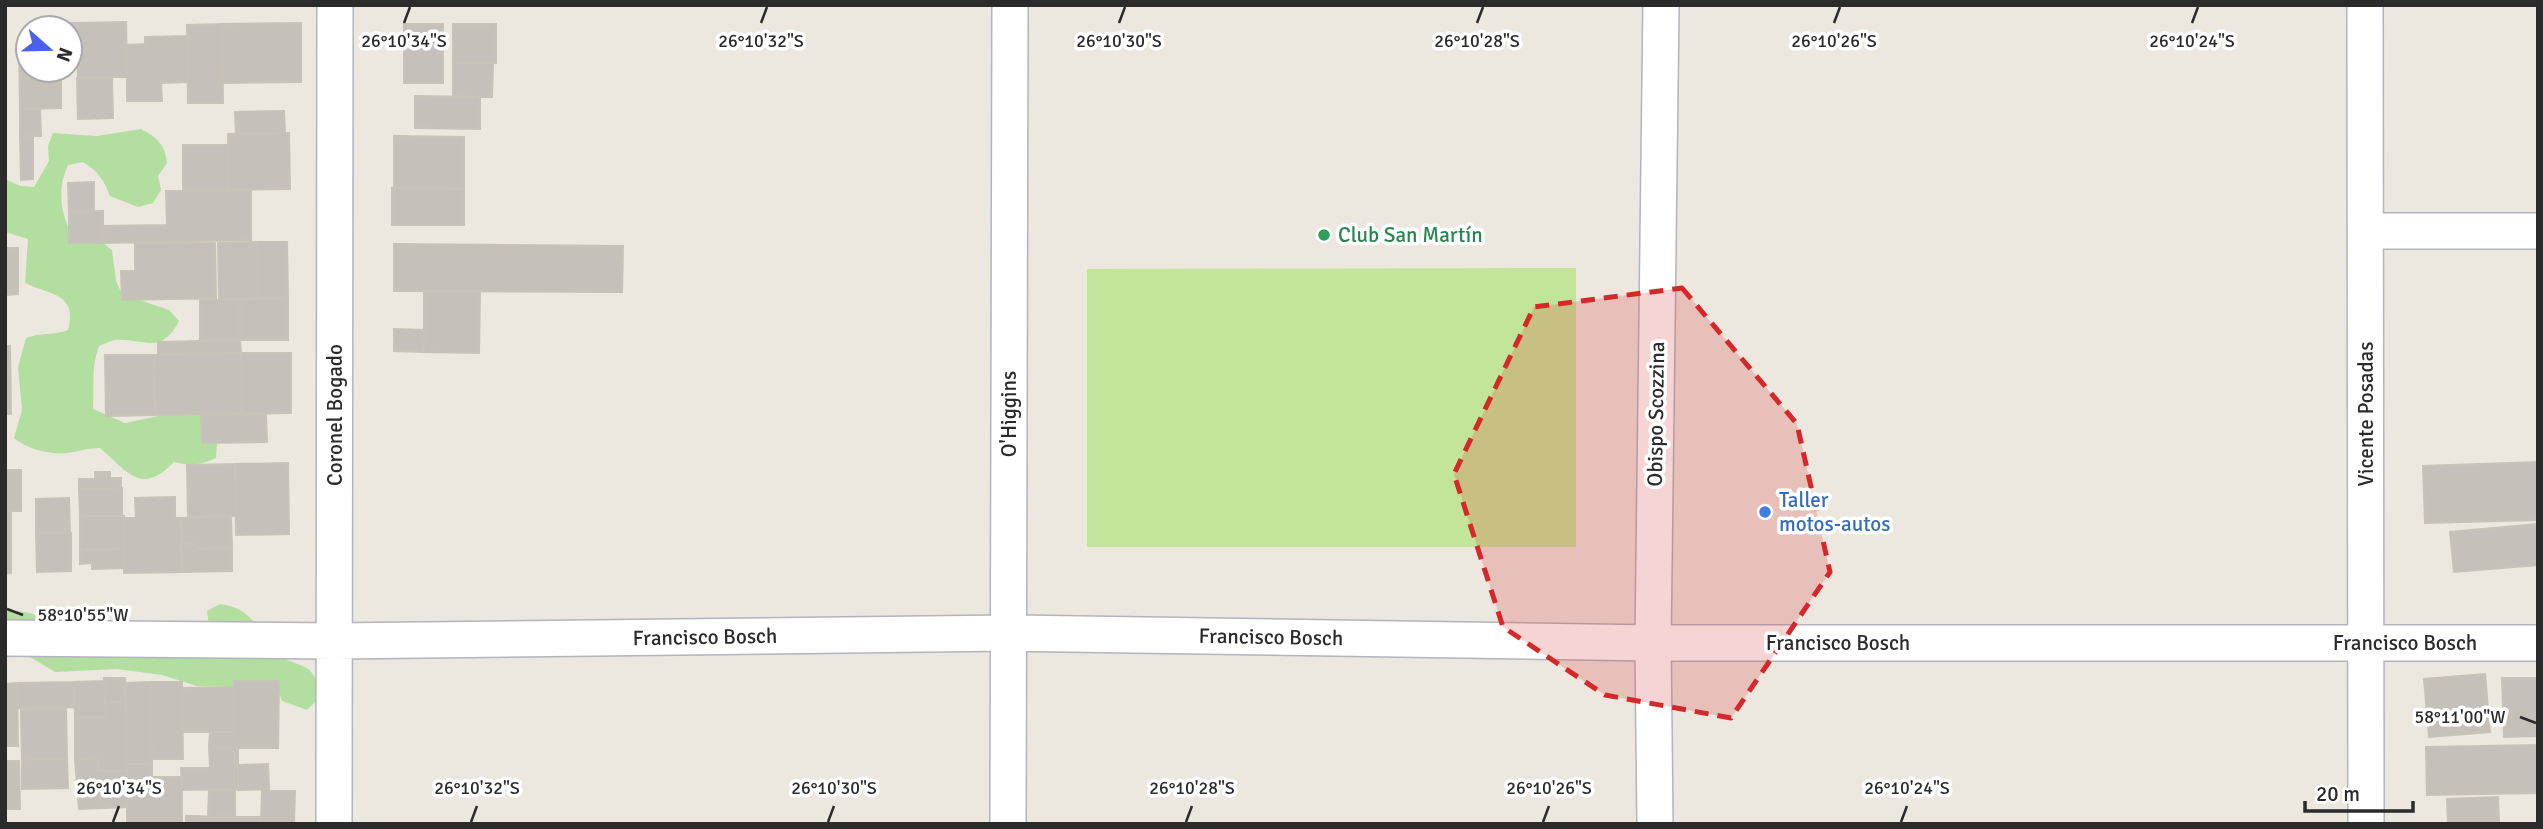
<svg xmlns="http://www.w3.org/2000/svg" width="2543" height="829" viewBox="0 0 2543 829" font-family="Signika,sans-serif">
<rect width="100%" height="100%" fill="#ece7df"/>
<path fill="#b2df9f" d="M141,129C158,138 165,145 167,163L158,176L161,190L153,203L138,207L110,196C104,180 98,171 83,162L68,165C56,191 61,215 74,239L103,243L112,250L116,281L122,294L169,310L179,321C161,356 143,338 115,340C110,341 104,344 99,346C91,368 94,387 93,409L125,423L172,413L201,415L217,443L216,458C201,465 191,466 174,462C141,496 128,472 100,448C86,448 78,452 67,453C48,455 28,449 14,438L22,410L18,367L26,338C41,332 53,336 68,330C78,293 50,295 25,283L28,239L5,232V179L20,186L34,187L49,161L48,146L53,133L97,136Z
M220,604C258,609 258,637 284,658C292,664 306,664 312,673C318,682 318,689 318,699L307,710L282,701L277,687L264,680L233,687L197,686L162,675L117,669L55,672L30,657H16L5,651V615L8,611C28,610 45,616 60,630L209,625L207,611Z"/>
<path fill="#c3e59b" d="M1576,268V547H1087V269Z"/>
<path fill="#c5c1ba" stroke="#c8c3b8" stroke-width="2" d="M126,22L127,77H78L77,23Z
M60,23H77L78,57H70V28H60Z
M301,23V82L223,83L222,24Z
M222,24L223,103H188L187,25Z
M404,24H443V83H404Z
M453,24H496V63H453Z
M187,36L188,82L161,83L162,101H127V45L145,44V37Z
M19,46H28V70H61V108L20,109Z
M453,63H493L492,97L453,96Z
M77,78H112L113,118L78,119Z
M415,96L480,97V129L415,128Z
M40,108L41,136H20V109Z
M284,111L285,133L236,134L235,112Z
M289,133L290,189L229,190L228,134Z
M20,136H33V179L21,180Z
M394,136L464,137V189L394,188Z
M183,145H228L229,190L183,191Z
M94,182V212H69L68,183Z
M392,188L464,189V225H392Z
M251,190V240L103,243V226L167,225L166,191Z
M103,211V243H69V212Z
M257,242V299H219L218,243Z
M257,242H287L288,298L257,299Z
M215,243L216,298L122,300L121,271H135V244Z
M394,244L623,246L622,292L394,291Z
M5,248H18V294L5,295Z
M424,291H480L479,353L424,352Z
M288,298V340H240V299Z
M240,299V340L200,341V300Z
M394,329L424,330L423,352L394,351Z
M240,340L241,353L158,354V342Z
M5,346H10L11,414H5Z
M241,353V413L155,415L154,355Z
M241,353H291V413L242,414Z
M105,355H154L155,415L106,416Z
M266,414L267,442L202,443L201,415Z
M2538,462V520L2425,523L2423,466Z
M288,463L289,534L236,535L235,464Z
M235,464L236,516L188,517L187,465Z
M5,470H21V511H5Z
M95,472H110V478H121V488L79,489V479H95Z
M122,488V516H80L79,489Z
M175,497V518H181L182,572L124,573L123,518H136L135,498Z
M69,498L70,533H36V499Z
M5,511H11V547H5Z
M80,516H124V549L80,550Z
M231,516L232,548L197,549V544H182V518Z
M2537,524L2538,565L2454,572L2450,532Z
M36,533H71V571L37,572Z
M181,543L197,544V549L232,548V571L182,572Z
M5,547H11V573L5,574Z
M124,549V568L92,569V563L80,564V550Z
M2485,674L2490,732L2429,737L2424,679Z
M104,678H125L126,702H105Z
M2502,678H2537L2538,736L2504,737Z
M104,681L105,717L75,718L74,682Z
M234,681H279L278,748H238V790L235,789L234,748L209,747L210,732H234Z
M74,682V707L18,708L17,683Z
M151,682L152,764H127L125,683Z
M151,682H182L183,759H152Z
M17,683L18,746H5V684Z
M233,687L234,732H183V688Z
M105,702H126L127,771H99L98,758L75,760V717H105Z
M66,709L67,759L22,760L21,710Z
M2537,745V793L2427,795L2426,747Z
M209,747L234,748L235,789L182,790L181,768H210Z
M98,758L99,771H127V807L79,809L75,760Z
M67,759L68,788L22,789V760Z
M5,761H19L20,809H5Z
M127,764H152V777H182V824H127Z
M268,764L269,789L238,790V765Z
M235,789V816H208L209,790Z
M262,791H295L294,824H261Z
M2498,797L2499,824H2448L2447,799Z
M186,816L261,817V824H186Z"/>
<g fill="none" stroke-linecap="round" stroke-linejoin="round">
<g stroke="#b2b4be" stroke-width="38">
<path id="minor" d="M2365,5L2366,824
M2366,231H2538
M5,638L334,641L1008,633L1653,643H2538
M334,824L335,5
M1008,824L1010,5
M1655,824L1653,643L1661,5"/>
</g>
<use href="#minor" stroke="#fff" stroke-width="35"/>
</g>
<path fill="#d62828" fill-opacity="0.2" stroke="#d62828" stroke-width="5" stroke-dasharray="14 9" stroke-linejoin="round" d="M1682,288L1797,424L1830,572L1731,718L1605,695L1503,627L1454,474L1534,307Z"/>
<path fill="none" stroke="#2b2b2b" stroke-width="2.5" d="M404,23L410,7M761,23L767,7M1119,23L1125,7M1477,23L1483,7M1834,23L1840,7M2192,23L2198,7M7,609L23,615M2520,717L2536,723M113,822L119,806M471,822L477,806M828,822L834,806M1186,822L1192,806M1543,822L1549,806M1901,822L1907,806"/>
<circle fill="#2e9e5b" stroke="#fff" stroke-width="2.5" cx="1324" cy="235" r="7"/>
<circle fill="#3f7fe0" stroke="#fff" stroke-width="2.5" cx="1765" cy="512" r="7"/>
<g text-anchor="middle" stroke-width="7" stroke-linejoin="round" paint-order="stroke">
<g font-size="21" fill="#27864d" stroke="#fff" text-anchor="start">
<text x="1338" y="242">Club San Martín</text>
</g>
<g font-size="21" fill="#2b2b2b" stroke="#fff">
<text transform="translate(1009 414) rotate(-90)" y="7">O'Higgins</text>
<text transform="translate(1656 414) rotate(-89)" y="7">Obispo Scozzina</text>
<text transform="translate(2366 414) rotate(-90)" y="7">Vicente Posadas</text>
<text transform="translate(335 415) rotate(-90)" y="7">Coronel Bogado</text>
<text transform="translate(705 637) rotate(-1)" y="7">Francisco Bosch</text>
<text transform="translate(1271 637) rotate(1)" y="7">Francisco Bosch</text>
<text x="1838" y="650">Francisco Bosch</text>
<text x="2405" y="650">Francisco Bosch</text>
</g>
<g font-size="21" fill="#366cbe" stroke="#fff" text-anchor="start">
<text x="1779" y="507">Taller<tspan x="1779" dy="24">motos-autos</tspan></text>
</g>
</g>
<g font-size="18" text-anchor="middle" fill="#2b2b2b" stroke="#fff" stroke-width="7" stroke-linejoin="round" paint-order="stroke">
<text x="2192" y="47">26°10'24"S</text>
<text x="404" y="47">26°10'34"S</text>
<text x="761" y="47">26°10'32"S</text>
<text x="1119" y="47">26°10'30"S</text>
<text x="1477" y="47">26°10'28"S</text>
<text x="1834" y="47">26°10'26"S</text>
<text x="83" y="621">58°10'55"W</text>
<text x="2460" y="723">58°11'00"W</text>
<text x="119" y="794">26°10'34"S</text>
<text x="477" y="794">26°10'32"S</text>
<text x="834" y="794">26°10'30"S</text>
<text x="1192" y="794">26°10'28"S</text>
<text x="1549" y="794">26°10'26"S</text>
<text x="1907" y="794">26°10'24"S</text>
</g>
<rect width="2543" height="829" fill="none" stroke="#2b2b2b" stroke-width="14"/>
<g transform="translate(49 49) rotate(110)"><circle r="33" fill="#ffffff" stroke="#aaaaaa" stroke-width="2"/>
<path d="M0-5L12 26L0 18L-12 26Z" fill="#4a61ee"/>
<text y="-10" font-size="19" font-weight="bold" text-anchor="middle" fill="#2b2b2b">N</text>
</g>
<path d="M2305 801v10h108v-10" fill="none" stroke="#2b2b2b" stroke-width="3.5"/>
<text x="2316" y="801" font-size="21" fill="#2b2b2b" stroke="#ffffff" stroke-width="5" paint-order="stroke">20 m</text>
</svg>
